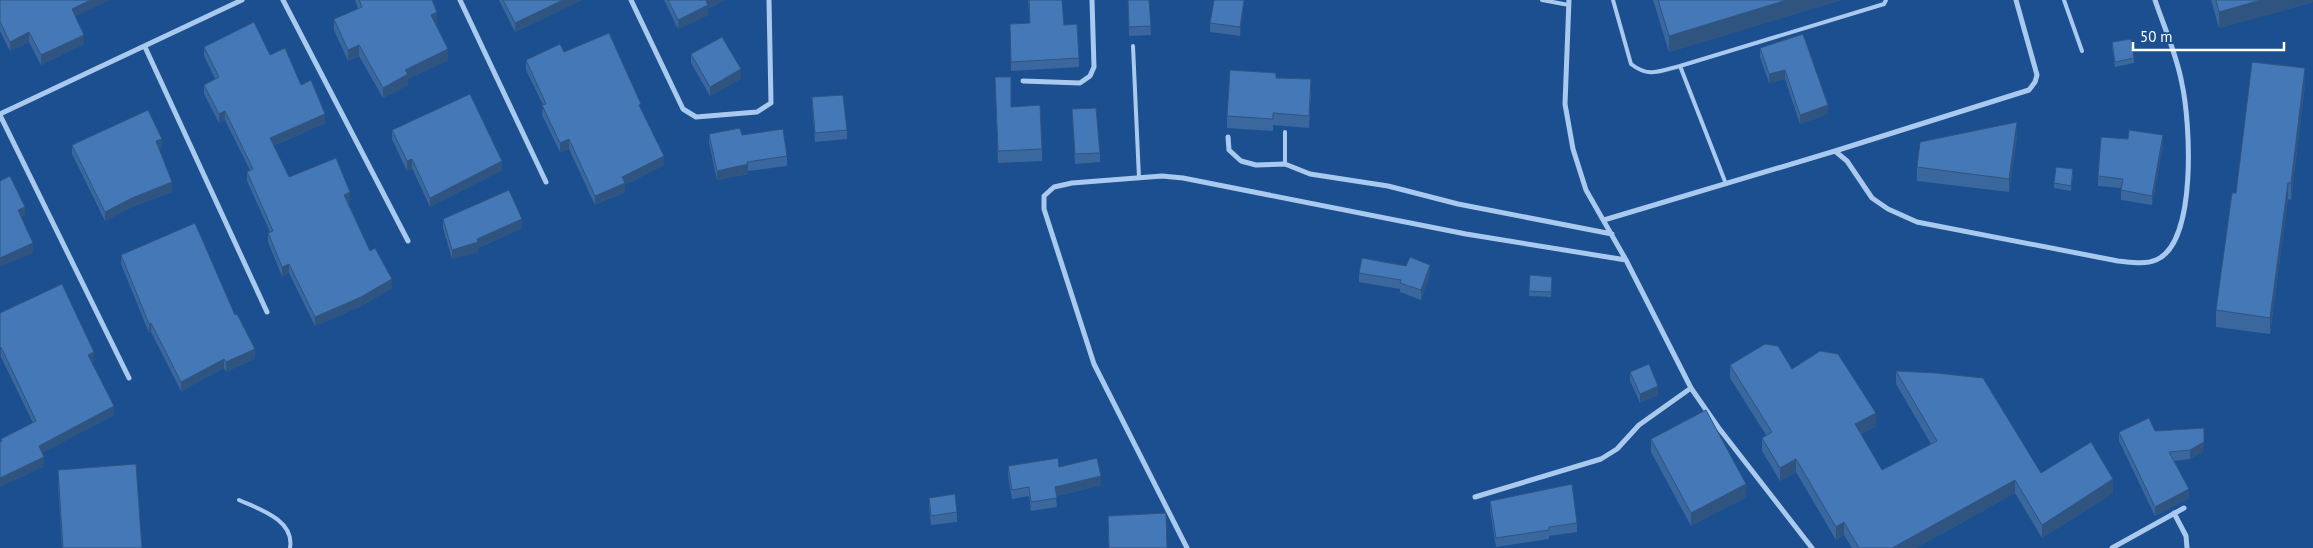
<svg xmlns="http://www.w3.org/2000/svg" width="2313" height="548" viewBox="0 0 2313 548" font-family="'PT Sans',sans-serif">
<rect width="100%" height="100%" fill="#1b4f8f"/>
<g fill="none" stroke-linecap="round" stroke-linejoin="round">
<path stroke="#a9c9ee" stroke-width="4" d="M1542,0L1569,5
M1613,0L1631,64C1649,78 1659,71 1680,66
M2064,0L2082,51
M1133,46L1139,178
M1285,132V164
M1726,184L1680,66L1884,4L1886,0
M239,500C259,509 295,520 290,548"/>
<path stroke="#a9c9ee" stroke-width="5" d="M283,0L408,241
M460,0L546,182
M631,0L683,109L696,117L757,112L771,103L769,0
M1569,0L1565,104L1573,149L1586,190L1626,260L1691,388L1718,427L1812,548
M145,47L267,312
M1023,81L1080,83L1090,76L1094,67L1092,0
M0,114L242,0
M0,115L129,378
M1228,137L1229,150L1241,161L1256,165L1285,164L1310,174L1388,186L1458,204L1612,234
M1835,151L2029,90L2035,82L2037,75L2016,0
M1604,220L1835,151L1847,161L1872,198L1888,209L1917,222L2118,261C2130,262 2144,265 2156,260C2198,243 2190,120 2182,84C2177,55 2164,27 2155,0
M1475,497L1601,459L1617,449L1639,425L1691,388
M2174,513L2186,536L2187,548
M1187,548L1094,364L1044,209V196L1054,187L1072,183L1162,176L1183,178L1466,234L1626,260
M2112,548L2184,508"/>
</g>
<path fill="#3a679d" d="M0,0L75,17L84,44L41,65L29,42L10,51L0,31Z
M355,0H432L437,23L435,24L448,60L408,79V85L383,98L359,56L348,61L334,30V19L358,9Z
M499,0H582L515,32Z
M664,0H725L708,9V15L678,29Z
M1028,0H1062L1064,25L1079,58V67L1011,71L1010,24L1030,23Z
M1128,0H1149L1151,35L1129,36Z
M1244,0L1240,36L1210,32V23Z
M1653,0H1841L1669,52Z
M2211,0H2313V2L2219,28Z
M1803,34L1828,114L1800,124L1785,79L1769,83L1760,57V48Z
M2112,42L2134,58V63L2115,67L2112,47Z
M204,47L270,55L301,85L325,123L273,146L289,177L350,202L348,203L370,251L392,288L361,306L315,326L289,273L282,276L268,242V233L270,232L247,181V172L250,170L225,120L219,123L204,94V85L215,79L204,56Z
M564,52L641,109L664,165L625,185V192L595,205L569,149L560,152L542,115L543,105L526,70V60Z
M691,54L741,79L710,96L691,63Z
M995,77L1011,107L1042,149V161L998,163Z
M1276,78L1311,91L1309,128L1273,125V131L1227,128V116Z
M2305,85L2291,200L2288,199L2270,334L2216,327V310L2236,193Z
M812,97L847,130V139L815,142L812,106Z
M1072,109L1100,153V162L1075,164Z
M392,130L502,170L430,207L412,168L407,171L392,139Z
M709,134L742,135L787,156V166L748,171V174L717,180L709,143Z
M2017,136L2009,192L1917,181V167Z
M72,145L162,148L159,149L172,192L132,207L105,221L72,154Z
M2163,145L2152,205L2121,200V188L2098,186V176Z
M2073,174L2071,191L2054,188V183Z
M443,219L522,228L478,248V252L452,259L443,228Z
M121,255L235,315L255,358L226,372L224,368L181,391L151,332L149,333L121,264Z
M1359,273L1430,274L1421,300L1400,292V289L1359,282Z
M1552,282L1551,297L1529,296V291Z
M0,313L94,361L92,362L114,415L42,453L44,466L0,487V442L1,441V439L33,423L1,357Z
M1730,365L1792,369L1876,426L1861,434L1882,470L1931,444L1896,384V371L2041,473L2113,493L2042,538L2015,493L1916,548H1852L1844,535L1836,540L1796,472L1780,481L1762,451V438L1766,435L1730,378Z
M1630,372L1658,395L1640,403L1630,381Z
M2155,431L2204,451L2190,459L2174,461L2189,498L2155,516L2119,441V432Z
M1651,439L1746,497L1691,526L1651,452Z
M1008,466L1059,467L1101,485L1056,496L1057,507L1031,511L1029,496L1012,499L1008,475Z
M58,470L142,548H62L58,486Z
M929,498L957,512V522L931,525L929,507Z
M1490,501L1577,523V532L1549,536V539L1496,547L1490,510Z"/>
<path fill="#305480" d="M91,0H110L72,18V9Z
M563,0H582L515,32V23Z
M707,0H725L708,9V15L678,29V20Z
M1244,0V4L1240,36V27Z
M1787,0H1841L1669,52V36Z
M2261,0H2313V2L2219,28V12Z
M437,12V23L431,26V15Z
M29,32V42L10,51V42Z
M84,35V44L41,65V55Z
M359,45V56L348,61V50Z
M448,49V60L408,79V85L383,98V88L405,70Z
M2305,68V85L2291,200V183Z
M741,69V79L710,96V87Z
M1785,70V79L1769,83V74Z
M1828,105V114L1800,124V115Z
M225,111V120L219,123V114Z
M325,114V123L270,147V138Z
M2017,122V136L2009,192V179Z
M2163,135V145L2152,205V196Z
M162,139V148L156,151V141Z
M569,139V149L560,152V143Z
M664,156V165L625,185V192L595,205V196L622,177Z
M412,159V168L407,171V161Z
M502,161V170L430,207V198Z
M748,164V174L717,180V171Z
M172,182V192L132,207L105,221V212L132,198Z
M2288,183V199L2270,334V318Z
M350,192V202L344,204V195Z
M25,207V216L18,219V210Z
M522,219V228L478,248V252L452,259V250Z
M33,243V253L0,267V258Z
M289,264V273L282,276V267Z
M1430,265V274L1421,300V290Z
M392,279V288L361,306L315,326V317Z
M151,323V332L149,333V324Z
M1,347V357H0V348Z
M255,349V358L226,372V362Z
M94,352V361L88,364V355Z
M224,359V368L181,391V382Z
M1658,386V395L1640,403V394Z
M114,406V415L39,455V446Z
M1876,413V426L1855,437V424Z
M2204,442V451L2190,459V450Z
M44,457V466L0,487V478Z
M1796,459V472L1780,481V468Z
M1101,476V485L1055,496V487Z
M2113,479V493L2042,538V525Z
M2015,480V493L1916,548H1892Z
M1746,484V497L1691,526V513Z
M2189,489V498L2155,516V507Z
M1844,522V535L1836,540V527Z"/>
<path fill="#4478b7" stroke="#305480" d="M0,0H91L72,9L84,35L41,55L29,32L10,42L0,22Z
M359,0H432L437,12L431,15L448,49L405,70L408,74L383,88L359,45L348,50L334,19L362,7Z
M503,0H563L515,23Z
M668,0H707L706,1L708,5L678,20Z
M1029,0H1062L1064,25L1077,24L1079,58L1011,62L1010,24L1030,23Z
M1128,0H1149L1151,26L1129,27Z
M1214,0H1244L1240,27L1210,23Z
M1658,0H1787L1669,36Z
M2216,0H2261L2219,12Z
M254,22L270,55L285,48L301,85L311,80L325,114L270,138L289,177L336,158L350,192L344,195L370,251L375,248L392,279L361,297L315,317L289,264L282,267L268,233L273,231L247,172L253,169L225,111L219,114L204,85L219,77L204,47Z
M609,33L641,104L639,105L664,156L622,177L625,183L595,196L569,139L560,143L542,105L546,104L526,60L560,44L564,52Z
M1803,34L1828,105L1800,115L1785,70L1769,74L1760,48Z
M722,37L741,69L710,87L691,54Z
M2131,39L2134,58L2115,62L2112,42Z
M2252,62L2305,68L2291,183H2288L2270,318L2216,310L2232,193H2236Z
M1230,70L1276,73V78L1311,79L1309,116L1273,113V119L1227,116Z
M995,77H1011V107L1040,105L1042,149L998,151Z
M470,94L502,161L430,198L412,159L407,161L392,130Z
M843,95L847,130L815,133L812,97Z
M1096,108L1100,153L1075,154L1072,109Z
M148,110L162,139L156,141L172,182L132,198L105,212L72,145Z
M2017,122L2009,179L1917,167L1920,142Z
M740,128L742,135L783,129L787,156L747,162L748,164L717,171L709,134Z
M2129,130L2163,135L2152,196L2121,190L2123,179L2098,176L2101,137L2128,139Z
M2056,167L2073,169L2071,186L2054,183Z
M10,176L25,207L18,210L33,243L0,258V181Z
M509,190L522,219L477,239L478,242L452,250L443,219Z
M195,223L235,315L237,314L255,349L226,362L224,359L181,382L151,323L149,324L121,255Z
M1410,257L1430,265L1421,290L1400,283L1401,280L1359,273L1362,258L1406,266Z
M1530,275L1552,277L1551,292L1529,291Z
M62,284L94,352L88,355L114,406L39,446L44,457L0,478V442L2,441L1,439L36,421L1,347L0,348V313Z
M1765,344L1778,346L1792,369L1820,351L1838,354L1876,413L1855,424L1882,470L1937,441L1896,371L1936,373L1983,378L2041,473L2091,442L2113,479L2042,525L2015,480L1892,548H1859L1844,522L1836,527L1796,459L1780,468L1762,438L1772,432L1730,365Z
M1649,364L1658,386L1640,394L1630,372Z
M1706,410L1746,484L1691,513L1651,439Z
M2149,418L2155,431L2204,428V442L2190,450L2169,452L2189,489L2155,507L2119,432Z
M1058,458L1059,467L1097,458L1101,476L1055,487L1057,498L1031,502L1029,487L1012,490L1008,466Z
M136,464L142,548H63L58,470Z
M1572,484L1577,523L1549,527V530L1496,538L1490,501Z
M955,494L957,512L931,516L929,498Z
M1166,513L1167,548H1109L1108,516Z"/>
<path d="M2133 42v8h151v-8" fill="none" stroke="#ffffff" stroke-width="2.5"/>
<text x="2140" y="42" font-size="15" fill="#ffffff" stroke="#1b4f8f" stroke-width="4" paint-order="stroke">50 m</text>
</svg>
